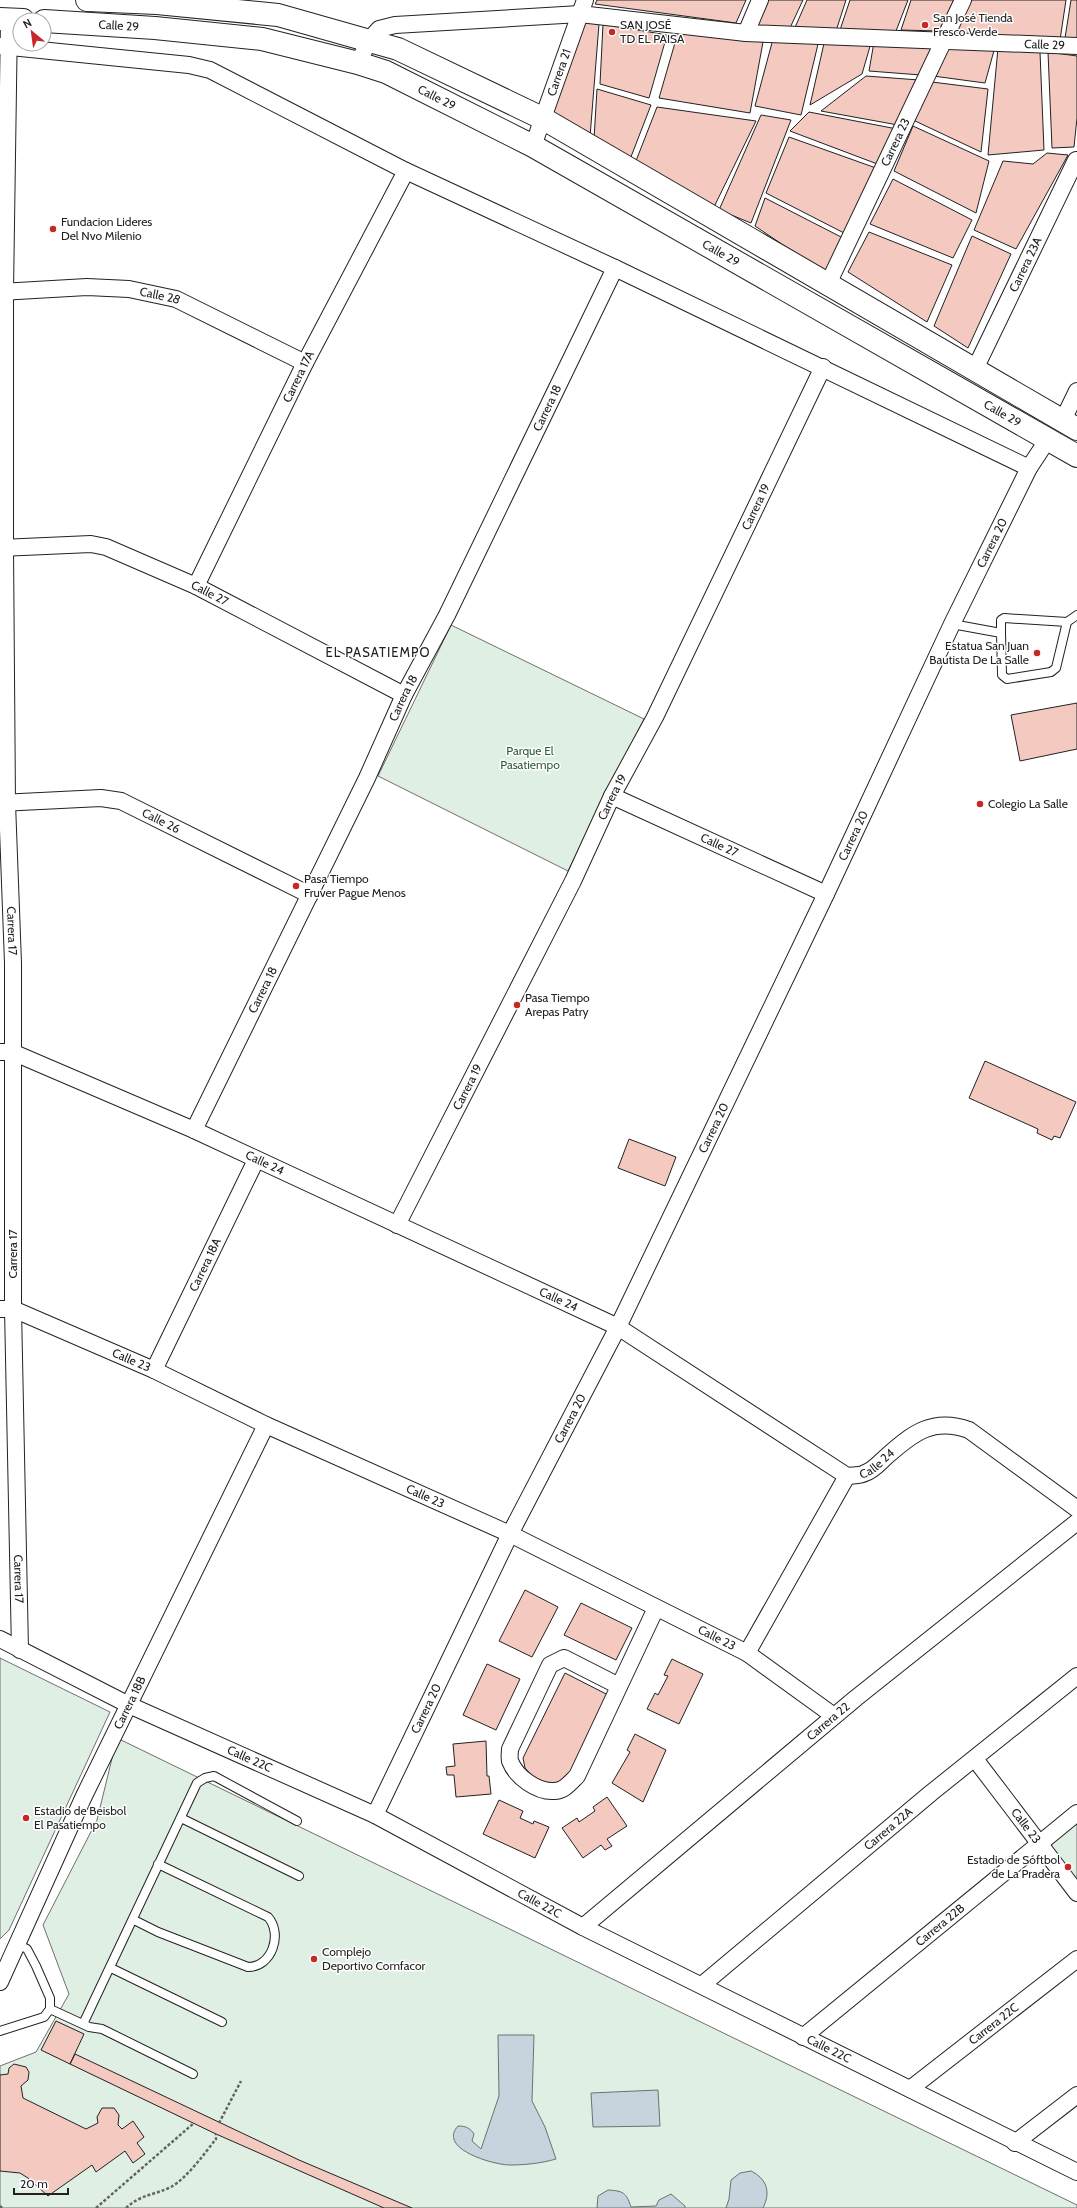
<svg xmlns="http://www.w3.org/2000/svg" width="1077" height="2208" viewBox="0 0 1077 2208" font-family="Cabin,sans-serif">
<rect width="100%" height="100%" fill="#fff"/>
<path fill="#e0efe3" stroke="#6f6f6f" d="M451,625L644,719L568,871L378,776Z
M0,1658L110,1712L9,1930L0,1939Z
M117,1738L1077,2205V2208H0V2066L36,2052L69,1994L43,1925L97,1820Z
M1077,1813V1892L1040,1842Z"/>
<path fill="#c7d3dd" stroke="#6f6f6f" d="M498,2035H534L532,2101L545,2127L556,2159C542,2163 526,2165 510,2165C494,2165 437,2149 458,2126C466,2126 470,2128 474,2134L472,2141L481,2149L499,2096Z
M658,2090L660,2126L593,2127L591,2093Z
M751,2171C767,2179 771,2192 763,2208H726L729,2199L731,2180L740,2173Z
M608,2190C623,2191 626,2192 631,2207L656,2206L659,2200L671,2194L685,2206V2208H597L598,2196Z"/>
<path fill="#f3c9c0" stroke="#222" d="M597,0H746L736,23L595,4Z
M764,0H803L789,30H751Z
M807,0H846L836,31L793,32Z
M850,0H908L896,31L839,33Z
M911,0H954L939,31L901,30Z
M967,0H1066L1060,40L953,34Z
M1071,0H1077V39L1065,38Z
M582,22L599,24L590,137L549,115Z
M603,24L667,35L649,98L600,84Z
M679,29L763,42L750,113L659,98Z
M773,39L819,40L801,115L755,106Z
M825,39L871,43L862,74L810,105Z
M874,42L932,47L921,75L869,71Z
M947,45L995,47L985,83L933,76Z
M998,48L1040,52L1044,150L988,155Z
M1048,52L1077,56V118L1074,147L1052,148Z
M866,76L919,80L898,125L821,111Z
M932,82L988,89L981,152L913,120Z
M597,89L651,105L629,162L594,139Z
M657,107L756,121L714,207L634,166Z
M809,112L897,129L880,165L790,131Z
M761,115L791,120L751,223L719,210Z
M913,126L989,161L976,213L894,171Z
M789,137L876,168L846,234L766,193Z
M1047,153L1068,155L1016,249L974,230L1003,161L1033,164Z
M893,179L972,220L953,258L870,224Z
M765,198L843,238L826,274L755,226Z
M869,232L952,265L927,322L848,272Z
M972,236L1011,254L968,348L934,326Z
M1077,703V749L1020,761L1011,715Z
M985,1061L1076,1102L1060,1138L1054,1136L1052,1140L1037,1133L1038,1129L969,1098Z
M629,1139L676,1157L665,1186L618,1168Z
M525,1590L558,1607L532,1657L499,1641Z
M581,1603L632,1628L616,1660L564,1635Z
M672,1659L703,1674L679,1724L647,1709L655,1693L658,1695L668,1676L664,1675Z
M487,1664L520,1679L496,1730L463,1715Z
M565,1673L612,1697L574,1777L549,1786L535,1780L525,1768L523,1758Z
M635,1734L666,1750L643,1802L612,1783L630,1752L627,1750Z
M486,1741L487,1776H489L491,1794L456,1797L454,1775H447L446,1767L455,1766L453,1744Z
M607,1797L627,1826L607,1839L612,1846L605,1850L601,1845L583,1858L562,1828L577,1818L579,1822L595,1811L593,1807Z
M499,1800L523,1811L520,1818L533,1824L534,1821L549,1827L535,1858L483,1834Z
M56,2021L84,2034L70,2064L41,2050Z
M75,2054L299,2160L412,2208H384L216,2134L70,2064Z
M14,2064L26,2067L29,2072L28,2080L21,2086L23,2098L86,2129L98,2123L97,2117L102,2108H114L119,2115L118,2125L122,2129L133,2121L144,2137L137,2143L145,2154L133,2163L125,2151L96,2172L92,2165L48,2196L28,2178L20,2173L0,2171V2075L8,2074L9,2068Z"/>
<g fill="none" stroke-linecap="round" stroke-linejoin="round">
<g stroke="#222" stroke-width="10">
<path id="service" d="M952,624L1001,633L1002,675L1007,679L1051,672L1056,668L1067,622
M1001,633V620L1004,618L1067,622L1077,615
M181,1818L299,1876
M134,1920L158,1932L248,1967C272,1967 283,1934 268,1917L158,1864
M111,1968L222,2022
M50,2009L89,2027L102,2029L193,2074
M83,2024L197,1783L205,1778L214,1776L297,1821
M0,2031L44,2017L50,2009V1998L36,1966L27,1949L17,1944"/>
</g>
<g stroke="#222" stroke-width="18">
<g id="minor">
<path id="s1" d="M9,19L5,292V548L7,803L13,963V1309L20,1650"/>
<path d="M746,33L760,0"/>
<path d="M0,46L189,65L210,70L406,171L615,268L1029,468"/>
<path id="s2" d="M358,63L370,39L379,29L395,25L580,14L746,33L1077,46"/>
<path id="s3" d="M533,146L585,0"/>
<path id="s4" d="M828,284L963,0"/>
<path id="s5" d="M0,292L87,287L129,289L176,299L305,363"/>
<path id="s6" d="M975,369L1076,160"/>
<path d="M1063,420L1077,391"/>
<path id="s7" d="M0,548L91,544L106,547L196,586L404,695"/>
<path id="s8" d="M196,586L305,363L406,171"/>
<path id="s9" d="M612,796L826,894"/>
<path id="s10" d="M0,803L101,798L121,801L310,895"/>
<path id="s11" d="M0,1052H12L194,1130L618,1327L847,1476C853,1475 860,1476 865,1473C874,1470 880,1462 887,1456C913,1433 933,1417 969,1430L1077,1509"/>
<path id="s12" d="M194,1130L367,778L404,695L447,615L615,268"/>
<path id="s13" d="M397,1225L573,881L612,796L655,717L823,367"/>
<path id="s14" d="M0,1309H13L154,1370L266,1425L510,1534L747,1653L834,1716"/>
<path id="s15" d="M154,1370L256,1160"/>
<path id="s16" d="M0,1639L129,1705L375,1815L583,1927L1077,2172"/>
<path d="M747,1653L847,1476"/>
<path d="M619,1686L564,1658L550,1665L510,1749C510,1753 509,1757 510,1761C516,1777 537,1792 554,1791C564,1791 570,1783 577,1776L656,1608"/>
<path id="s17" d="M975,1759L1077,1893"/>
<path id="s18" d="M375,1815L510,1534L618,1327L826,894L952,624L1029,468L1048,439"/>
<path id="s19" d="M583,1927L856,1698L1077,1522"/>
<path id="s20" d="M0,1982L84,1796L266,1425"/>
<path id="s21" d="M702,1985L931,1793L1077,1676"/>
<path id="s22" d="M803,2037L1077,1813"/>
<path id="s23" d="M910,2089L1077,1959"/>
<path d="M1015,2143L1077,2095"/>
</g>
</g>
<g stroke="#222" stroke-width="24">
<g id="secondary">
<path d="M87,0L157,3L278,15L398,49L542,118L1077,429"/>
<path d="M0,19L23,20"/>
<path id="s24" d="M44,21L155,28L262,39L358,63L386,72L533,146L1077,456"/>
</g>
</g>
<path stroke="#646464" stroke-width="2.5" stroke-dasharray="3 2" stroke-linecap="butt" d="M219,2123L241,2081
M0,2206L2,2208
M96,2208L194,2123
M126,2208C141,2194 155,2195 171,2187C187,2178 204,2154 216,2139V2134"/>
<use href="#service" stroke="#fff" stroke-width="8"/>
<use href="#minor" stroke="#fff" stroke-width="16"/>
<use href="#secondary" stroke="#fff" stroke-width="22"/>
</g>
<g fill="#c62828" stroke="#fff" stroke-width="1.5">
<circle cx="925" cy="25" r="4"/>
<circle cx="612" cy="32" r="4"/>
<circle cx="53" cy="229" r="4"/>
<circle cx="1037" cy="653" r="4"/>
<circle cx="980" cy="804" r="4"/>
<circle cx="296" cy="886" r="4"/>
<circle cx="517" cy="1005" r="4"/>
<circle cx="26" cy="1818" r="4"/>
<circle cx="1068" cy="1867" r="4"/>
<circle cx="314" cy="1959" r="4"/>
</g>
<g text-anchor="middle" stroke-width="3" stroke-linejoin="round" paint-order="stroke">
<g font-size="12" fill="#222" stroke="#fff" text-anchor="start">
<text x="933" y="22">San José Tienda<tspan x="933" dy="14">Fresco Verde</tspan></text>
<text x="620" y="29">SAN JOSÉ<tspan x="620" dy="14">TD EL PAISA</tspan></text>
<text x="61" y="226">Fundacion Lideres<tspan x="61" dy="14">Del Nvo Milenio</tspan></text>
<text x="1029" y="650" text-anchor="end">Estatua San Juan<tspan x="1029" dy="14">Bautista De La Salle</tspan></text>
<text x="988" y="808">Colegio La Salle</text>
<text x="304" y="883">Pasa Tiempo<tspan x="304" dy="14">Fruver Pague Menos</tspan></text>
<text x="525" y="1002">Pasa Tiempo<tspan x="525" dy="14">Arepas Patry</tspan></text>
<text x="34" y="1815">Estadio de Beisbol<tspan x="34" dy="14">El Pasatiempo</tspan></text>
<text x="1060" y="1864" text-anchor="end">Estadio de Sóftbol<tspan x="1060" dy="14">de La Pradera</tspan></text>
<text x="322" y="1956">Complejo<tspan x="322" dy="14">Deportivo Comfacor</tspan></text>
</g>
<g font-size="12" fill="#222" stroke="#fff">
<text dy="4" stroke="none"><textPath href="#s24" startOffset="75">Calle 29</textPath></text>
<text dy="4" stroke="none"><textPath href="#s2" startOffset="708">Calle 29</textPath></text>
<text dy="4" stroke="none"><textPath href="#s3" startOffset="78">Carrera 21</textPath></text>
<text dy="4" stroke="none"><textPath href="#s24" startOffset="404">Calle 29</textPath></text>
<text dy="4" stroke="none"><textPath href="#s4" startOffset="157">Carrera 23</textPath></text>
<text dy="4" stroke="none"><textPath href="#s24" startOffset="728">Calle 29</textPath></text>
<text dy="4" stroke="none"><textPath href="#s6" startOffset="116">Carrera 23A</textPath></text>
<text dy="4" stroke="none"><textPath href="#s5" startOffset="161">Calle 28</textPath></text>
<text dy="4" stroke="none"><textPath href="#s8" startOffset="233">Carrera 17A</textPath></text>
<text dy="4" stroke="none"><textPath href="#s12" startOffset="804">Carrera 18</textPath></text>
<text dy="4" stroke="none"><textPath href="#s24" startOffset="1052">Calle 29</textPath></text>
<text dy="4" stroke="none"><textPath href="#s13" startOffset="803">Carrera 19</textPath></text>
<text dy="4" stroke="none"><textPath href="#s18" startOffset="1414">Carrera 20</textPath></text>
<text dy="4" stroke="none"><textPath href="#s7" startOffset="220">Calle 27</textPath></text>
<text dy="4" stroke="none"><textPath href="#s12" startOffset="480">Carrera 18</textPath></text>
<text dy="4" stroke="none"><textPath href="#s13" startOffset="479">Carrera 19</textPath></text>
<text dy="4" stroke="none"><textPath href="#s10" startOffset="166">Calle 26</textPath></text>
<text dy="4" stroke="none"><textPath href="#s18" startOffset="1090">Carrera 20</textPath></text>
<text dy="4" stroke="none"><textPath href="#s9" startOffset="118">Calle 27</textPath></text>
<text dy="4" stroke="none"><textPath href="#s1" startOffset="912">Carrera 17</textPath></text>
<text dy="4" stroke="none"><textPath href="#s12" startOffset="156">Carrera 18</textPath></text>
<text dy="4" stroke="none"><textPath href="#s13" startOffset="155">Carrera 19</textPath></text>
<text dy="4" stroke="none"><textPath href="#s18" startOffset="766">Carrera 20</textPath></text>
<text dy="4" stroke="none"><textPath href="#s11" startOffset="288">Calle 24</textPath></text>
<text transform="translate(13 1254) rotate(-90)" y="4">Carrera 17</text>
<text dy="4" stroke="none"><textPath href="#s15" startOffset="117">Carrera 18A</textPath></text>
<text dy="4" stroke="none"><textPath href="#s11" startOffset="612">Calle 24</textPath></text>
<text dy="4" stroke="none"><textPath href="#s14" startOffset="142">Calle 23</textPath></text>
<text dy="4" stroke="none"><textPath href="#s18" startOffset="442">Carrera 20</textPath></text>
<text dy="4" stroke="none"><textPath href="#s11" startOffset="984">Calle 24</textPath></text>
<text dy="4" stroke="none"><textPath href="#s14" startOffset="466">Calle 23</textPath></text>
<text dy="4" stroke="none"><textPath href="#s1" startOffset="1560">Carrera 17</textPath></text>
<text dy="4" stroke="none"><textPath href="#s14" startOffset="790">Calle 23</textPath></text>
<text dy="4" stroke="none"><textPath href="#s20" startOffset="308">Carrera 18B</textPath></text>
<text dy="4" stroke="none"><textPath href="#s18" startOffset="118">Carrera 20</textPath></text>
<text dy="4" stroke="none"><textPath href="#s19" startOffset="320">Carrera 22</textPath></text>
<text dy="4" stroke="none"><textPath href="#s16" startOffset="277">Calle 22C</textPath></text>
<text dy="4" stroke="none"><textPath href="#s17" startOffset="84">Calle 23</textPath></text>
<text dy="4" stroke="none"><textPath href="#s21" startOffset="243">Carrera 22A</textPath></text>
<text dy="4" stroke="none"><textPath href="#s16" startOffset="601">Calle 22C</textPath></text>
<text dy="4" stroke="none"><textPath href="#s22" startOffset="177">Carrera 22B</textPath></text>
<text dy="4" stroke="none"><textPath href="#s23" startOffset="106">Carrera 22C</textPath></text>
<text dy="4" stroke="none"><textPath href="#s16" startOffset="925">Calle 22C</textPath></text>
</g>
<g font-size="12" fill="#2f5e38" stroke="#fff">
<text x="530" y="755">Parque El<tspan x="530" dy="14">Pasatiempo</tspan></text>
</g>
<g font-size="13" letter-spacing="1" fill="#222" stroke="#fff">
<text x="378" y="657">EL PASATIEMPO</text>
</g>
</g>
<g transform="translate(32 32) rotate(331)"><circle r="19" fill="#ffffff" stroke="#a7a7a7"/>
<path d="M0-3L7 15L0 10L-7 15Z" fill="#c62828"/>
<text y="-6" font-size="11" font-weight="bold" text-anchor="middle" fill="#222222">N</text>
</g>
<path d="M14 2188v6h54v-6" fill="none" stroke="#222222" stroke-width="2"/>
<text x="20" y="2188" font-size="12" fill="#222222" stroke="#ffffff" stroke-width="3" paint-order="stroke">20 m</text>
</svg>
